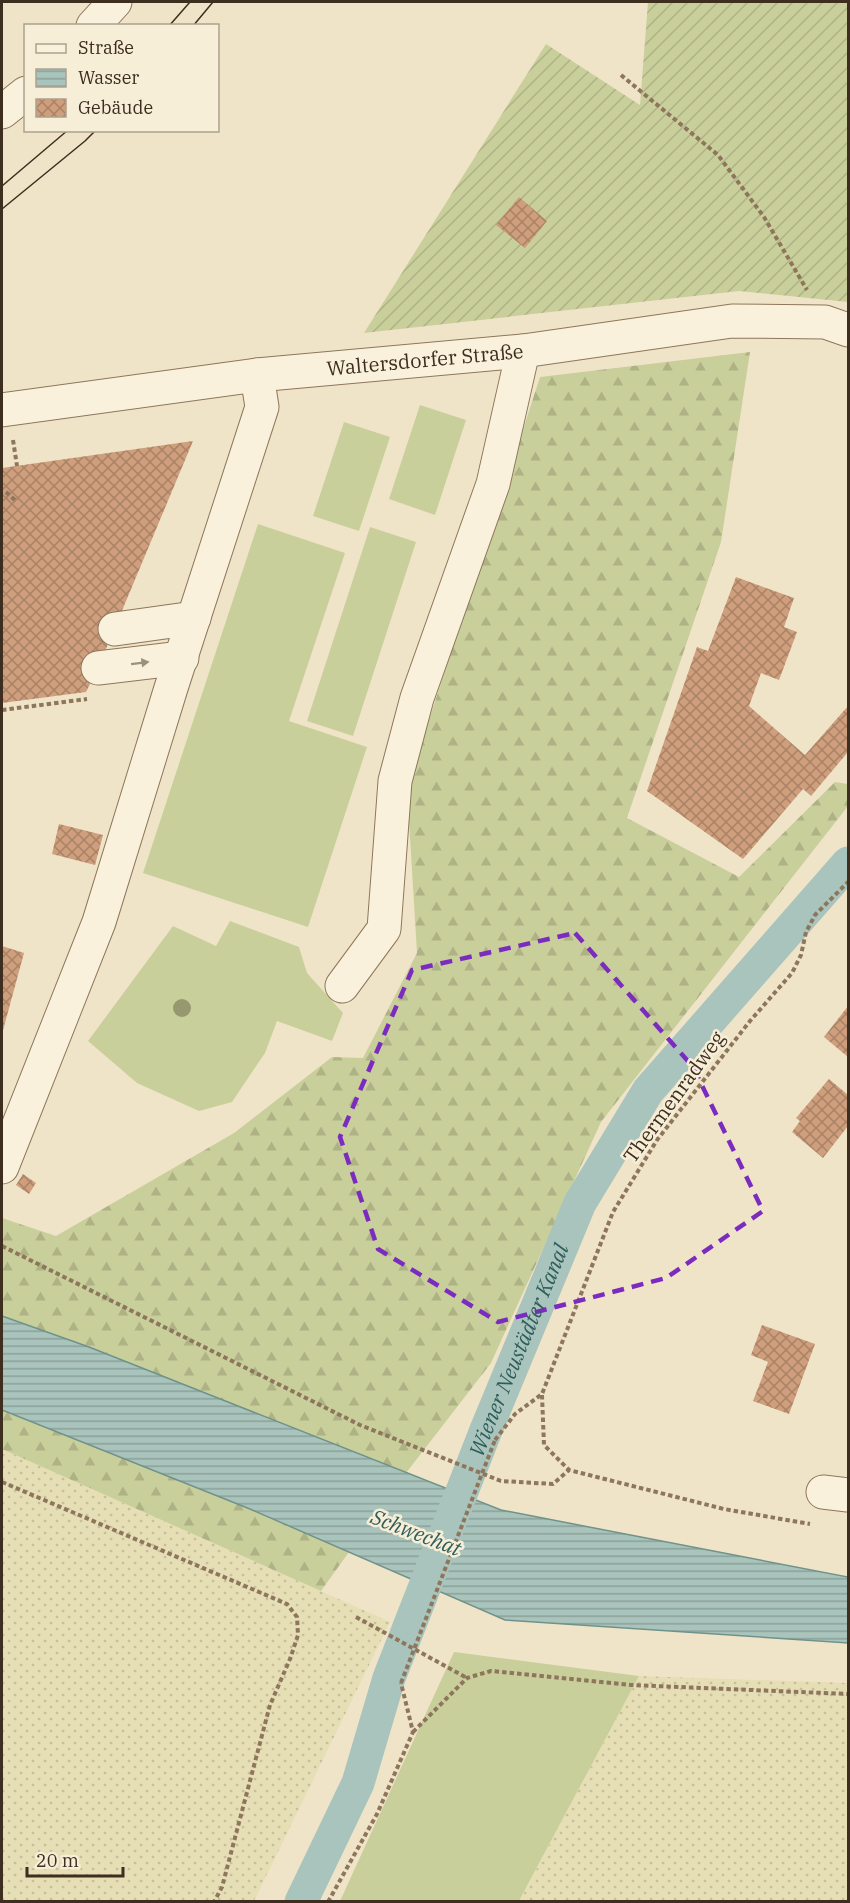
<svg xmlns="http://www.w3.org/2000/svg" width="850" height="1903" viewBox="0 0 850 1903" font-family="'IBM Plex Serif',serif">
<defs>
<pattern id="farmland-dots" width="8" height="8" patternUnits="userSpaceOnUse" patternTransform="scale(1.5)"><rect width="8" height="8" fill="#e6deb5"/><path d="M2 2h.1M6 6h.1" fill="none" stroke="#c6bf9b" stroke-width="1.8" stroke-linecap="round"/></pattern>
<pattern id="forest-firs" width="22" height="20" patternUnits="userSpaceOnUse" patternTransform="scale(1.5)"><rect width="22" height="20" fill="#c9cf9b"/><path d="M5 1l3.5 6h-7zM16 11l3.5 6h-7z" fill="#aeb285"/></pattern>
<pattern id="garden-furrows" width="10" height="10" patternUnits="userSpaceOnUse" patternTransform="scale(1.5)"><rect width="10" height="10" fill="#c9cf9b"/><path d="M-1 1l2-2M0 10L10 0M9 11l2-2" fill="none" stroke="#aeb285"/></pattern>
<pattern id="water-rules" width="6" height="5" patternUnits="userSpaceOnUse" patternTransform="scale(1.5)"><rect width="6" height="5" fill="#a9c4bc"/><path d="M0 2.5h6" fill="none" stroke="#8ba098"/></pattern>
<pattern id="building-cross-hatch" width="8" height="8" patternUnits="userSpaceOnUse" patternTransform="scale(1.5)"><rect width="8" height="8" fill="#cf9f7d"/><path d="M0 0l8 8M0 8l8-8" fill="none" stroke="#a98266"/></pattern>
</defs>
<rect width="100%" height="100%" fill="#f0e4c8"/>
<path fill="url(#farmland-dots)" d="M2,1449L390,1622L254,1901H2Z
M639,1676L848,1683V1901L519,1902Z"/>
<path fill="#c9cf9b" d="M420,405L466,420L435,515L389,499Z
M344,422L390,437L359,531L313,516Z
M258,524L345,553L289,721L367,747L308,927L143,873Z
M370,527L416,542L353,736L307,721Z
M230,921L299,947L307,973L343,1013L332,1041L277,1021L265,1053L232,1102L199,1111L137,1083L88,1041L173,926L216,946Z
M454,1652L639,1676L519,1901H340Z"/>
<path fill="url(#forest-firs)" d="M750,352L721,542L627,818L739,877L835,782L848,784V806L601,1122L491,1363L406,1473L89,1347L2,1316V1218L56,1236L234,1133L332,1057L363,1058L417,953L407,788L540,377Z
M2,1410L250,1509L349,1552L321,1591L2,1449Z"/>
<path fill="url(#garden-furrows)" d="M648,2H848V302L739,291L364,333L546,44L640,105Z"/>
<path fill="url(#water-rules)" stroke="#6f938a" stroke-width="1.5" d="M2,1316L89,1347L501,1510L848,1577V1643L505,1620L250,1509L2,1410Z"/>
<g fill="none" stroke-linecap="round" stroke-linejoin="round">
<path stroke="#a9c4bc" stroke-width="33" id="s1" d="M301,1902L358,1783L389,1678L486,1430L580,1203L648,1091L848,863"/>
</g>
<path fill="url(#building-cross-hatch)" d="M519,197L547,221L525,248L496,225Z
M193,441L98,668L86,692L2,703V468Z
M736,577L794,598L784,627L797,632L779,680L761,673L749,706L805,755L848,706V752L811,796L803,789L743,859L647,791L697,647L708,651Z
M59,824L103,835L95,865L52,854Z
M2,946L24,953L2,1034Z
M848,1006V1057L824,1037Z
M829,1079L848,1095V1126L823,1158L792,1132L800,1121L796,1118Z
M23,1174L36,1183L29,1194L16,1185Z
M762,1325L815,1344L789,1414L753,1401L768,1362L751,1355Z"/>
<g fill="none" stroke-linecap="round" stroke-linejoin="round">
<g stroke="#8d765c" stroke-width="35">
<g id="minor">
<path d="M93,26L115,2"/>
<path d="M2,112L26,93"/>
<path id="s2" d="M2,410L257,375L523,351L732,321L825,322L848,330"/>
<path d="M115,629L194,618"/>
<path d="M98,668L182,658"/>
<path d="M342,986L384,929L395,781L417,698L493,484L523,351"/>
<path d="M2,1167L99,922L171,688L262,407L257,375"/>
<path d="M823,1492L848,1495"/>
</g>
</g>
<path stroke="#8d765c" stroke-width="4" stroke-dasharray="4.5 3" stroke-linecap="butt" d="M621,75L718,155L764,217L807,290
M13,440L17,466
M6,492L17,502
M2,710L87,699
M2,1246L360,1425L501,1481L553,1484L569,1470
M542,1395L544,1445L569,1470L724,1509L810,1524
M495,1440L515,1414L542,1394L613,1212L657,1140L750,1021L792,973L801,955L806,932L815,915L848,882
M2,1482L287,1604L297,1617L298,1635L290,1659L270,1705L222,1887L214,1902
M356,1617L467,1678
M413,1732L467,1678L491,1671L631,1685L848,1694
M328,1902L377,1814L413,1732L401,1683"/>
<use href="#minor" stroke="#faf1dc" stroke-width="33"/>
<path stroke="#3d2e20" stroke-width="1.5" d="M169,26L190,2
M193,26L213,2
M2,186L68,130
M2,209L85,141L96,130"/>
<path stroke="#8d765c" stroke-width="4" stroke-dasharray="4.5 3" stroke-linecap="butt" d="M401,1683L495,1440"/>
</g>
<circle fill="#96986f" cx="182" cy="1008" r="9"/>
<defs><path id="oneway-solid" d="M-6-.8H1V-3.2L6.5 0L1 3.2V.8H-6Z" transform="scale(1.5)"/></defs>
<use fill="#9c907e" href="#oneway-solid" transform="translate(140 663) rotate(-7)"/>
<path fill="none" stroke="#7b2cbf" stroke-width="4.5" stroke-dasharray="12 8" stroke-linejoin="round" d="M575,933L693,1067L763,1211L666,1278L498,1322L378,1249L340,1137L412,970Z"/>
<g text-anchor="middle" stroke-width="5" stroke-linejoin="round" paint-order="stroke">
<g font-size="20" fill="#3d2e20" stroke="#f7eed8">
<text dy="7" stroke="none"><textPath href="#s2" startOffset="426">Waltersdorfer Straße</textPath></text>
<text transform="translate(674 1097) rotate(-54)" y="7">Thermenradweg</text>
</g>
<g font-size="21" font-style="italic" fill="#2f5d5a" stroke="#f7eed8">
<text dy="7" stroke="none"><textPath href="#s1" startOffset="594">Wiener Neustädter Kanal</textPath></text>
<text transform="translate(416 1533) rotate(21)" y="7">Schwechat</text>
</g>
</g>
<rect width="850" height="1903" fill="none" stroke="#3d2e20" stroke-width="6"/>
<rect x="24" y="24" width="195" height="108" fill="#f7eed8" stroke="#ada18e" stroke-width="1.5"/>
<rect x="36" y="44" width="30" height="9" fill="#faf1dc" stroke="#ada18e" stroke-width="1.5"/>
<text x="78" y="54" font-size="18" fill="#3d2e20">Straße</text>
<rect x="36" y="69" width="30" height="18" fill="url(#water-rules)" stroke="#ada18e" stroke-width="1.5"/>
<text x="78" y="84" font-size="18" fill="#3d2e20">Wasser</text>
<rect x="36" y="99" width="30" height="18" fill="url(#building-cross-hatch)" stroke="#ada18e" stroke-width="1.5"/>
<text x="78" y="114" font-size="18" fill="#3d2e20">Gebäude</text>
<path d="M27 1867v9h96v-9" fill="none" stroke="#3d2e20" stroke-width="3"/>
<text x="36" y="1867" font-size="18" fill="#3d2e20" stroke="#f7eed8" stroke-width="4.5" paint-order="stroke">20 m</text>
</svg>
